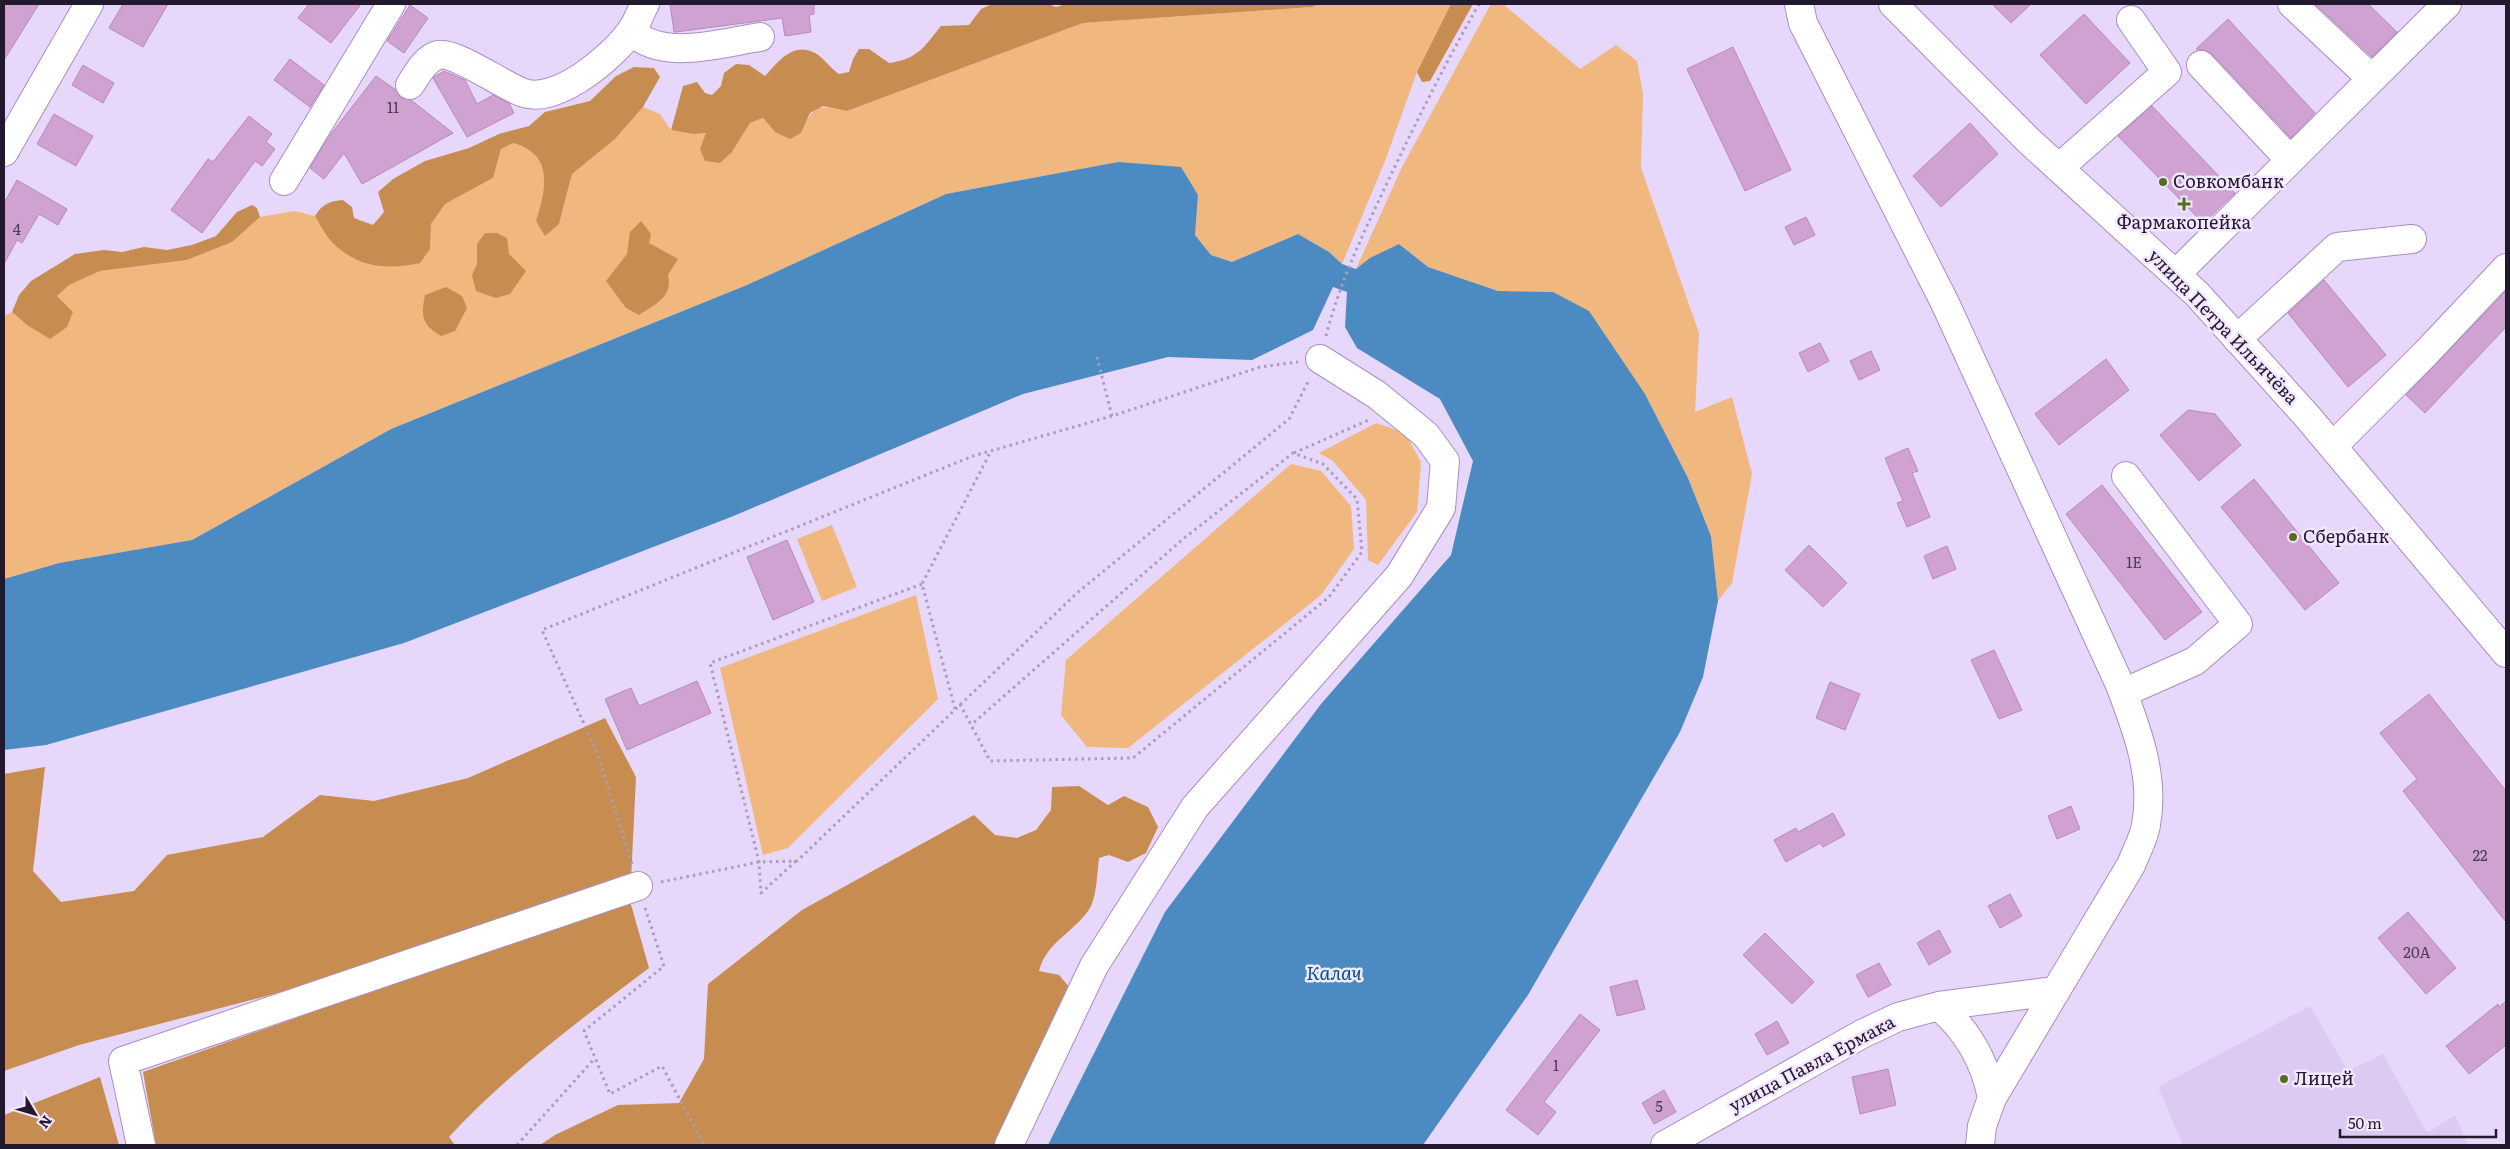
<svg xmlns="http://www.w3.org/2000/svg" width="2510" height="1149" viewBox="0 0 2510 1149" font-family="Literata,serif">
<rect width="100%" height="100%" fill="#e7d7fa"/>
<path fill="#dccaf2" d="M2310,1006L2348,1071L2383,1054L2427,1133L2455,1115L2468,1145H2183L2158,1087Z"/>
<path fill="#f0b77e" d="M1318,4H1451L1417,72L1385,161L1342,264L1329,252L1298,234L1232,262L1211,255L1195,235L1198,195L1118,162L946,194L747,285L391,429L192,540L59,563L4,579V316L12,312L27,325L72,312L57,296L68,285L100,271L187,260L232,242L260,217L294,211L315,216L332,242L430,249L431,224L445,204L493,178L501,149L513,143C554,154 546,189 536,221L559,224L572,174L615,139L643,107L660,114L671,130L693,134L706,133L732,152L750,123L763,118L775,132L801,133C814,104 817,105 847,111L1083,23L1312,7Z
M1491,4H1503L1580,69L1616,45L1637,61L1643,94L1641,168L1699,333L1695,412L1732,397L1752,474L1732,583L1718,601L1711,536L1688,478L1645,394L1553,292L1498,291L1428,267L1399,244L1356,269L1402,167Z
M1376,423L1405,433L1421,462L1417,512L1378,565L1368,560L1366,500L1333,461L1319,453Z
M1291,464L1321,471L1351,506L1354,549L1321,595L1128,748L1087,747L1061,715L1066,660Z
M832,525L857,587L822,601L797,539Z
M916,595L938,699L788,848L763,855L720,668Z"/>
<path fill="#c78d50" d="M992,4H1048L1056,7L1066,4H1318L1312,7L1083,23L847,111L823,106L810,113L801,133L790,139L775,132L763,118L750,123L732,152L720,163L705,161L700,149L706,133L693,134L671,130L683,86L697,82L705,93L712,95L721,86L724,73L736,64L749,65L765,76C778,62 793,41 815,53C824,58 830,68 839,74L849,72L853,59L859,49H869L889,63C918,59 924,47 941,26L969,25L981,9Z
M1451,4H1473L1430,81L1422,82L1417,72Z
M634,67L654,68L660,77L643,107L615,139L572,174L559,224L545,236L536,221C546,189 554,154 513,143L501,149L493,178L445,204L431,224L430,249L420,263C387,270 357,268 332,242C325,235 320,224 315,216C322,204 330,201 343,200L352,207L354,218L373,225L384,212L378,192L393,179L425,161L469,148L499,134L529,126L545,112L590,101L616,76Z
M252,205L257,208L260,217L232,242L187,260L100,271L69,285L57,296L73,312L67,327L50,339L27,325L12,312L19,295L31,281L75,254L104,250L122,252L144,247L167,250L192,245L216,236L237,212Z
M641,221L651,234L649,243L678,259L668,275C673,297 656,304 639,315L626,308L606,281L627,254L630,232Z
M485,233H497L507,238L509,254L526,271L510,294L496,298L476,291L472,275L477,264V244Z
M446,287L462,296L467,308L455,331L441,336C421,324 421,316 425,295Z
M605,718L636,777L630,901L649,968C580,1020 508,1073 449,1137L455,1145H156L143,1072L621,903L79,1045L4,1071V774L45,767L33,871L61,902L134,891L167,855L263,837L320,795L374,801L468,778Z
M1079,786L1108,805L1124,796L1148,807L1158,827L1146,853L1128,862L1109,855L1099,858C1097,873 1097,896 1090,908C1073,934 1047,941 1039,971L1059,975L1070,988L1002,1145H540L555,1135L618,1105L679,1103L704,1059L708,984L802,910L974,815L995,835L1017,838L1036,830L1051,810L1052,787Z
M100,1077L119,1145H4V1115Z"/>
<path fill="#4b8bc1" d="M1118,162L1181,167L1198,195L1195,235L1211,255L1232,262L1298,234L1329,252L1342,264L1356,269L1370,258L1399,244L1428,267L1498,291L1553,292L1589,311L1645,394L1688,478L1711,536L1718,601L1703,677L1680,732L1528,995L1423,1145H1048L1165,912L1321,704L1451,555L1473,461L1440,399L1357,348L1345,327L1347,292L1333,287L1313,330L1252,360L1168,357L1023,394L731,517L404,643L46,745L4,750V579L59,563L192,540L391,429L747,285L946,194Z"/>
<path fill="#d0a2d1" stroke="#b78ab9" d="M4,4H39L4,60Z
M123,4H168L143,47L109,28Z
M309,4H361L331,43L298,18Z
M670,4H814V14L809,15L811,32L785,36L782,18L676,32H674Z
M1992,4H2031L2011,23Z
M2315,4H2368L2397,32L2372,57Z
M410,5L428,18L404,53L387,41Z
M2084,14L2130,63L2086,104L2040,55Z
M2228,19L2315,113L2291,138L2212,54L2205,50L2196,49Z
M1733,47L1791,170L1745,191L1687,69Z
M290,59L324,85L310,107L274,80Z
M83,65L114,83L103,103L72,85Z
M444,71L465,80L477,104L493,95L509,103L514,113L467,137L433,78Z
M376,76L396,90L401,98L411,100L453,133L362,184L344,153L324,179L310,168L327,139Z
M2152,106L2235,193L2203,223L2118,136Z
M54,114L93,136L76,166L37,144Z
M249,116L272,134L266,142L275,149L262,166L255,161L202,233L171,210L208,159L213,162Z
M1970,123L1998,154L1941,207L1913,176Z
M17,180L67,209L58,225L39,214L22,243L17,240L4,264V203Z
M1806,217L1815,235L1794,245L1785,227Z
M2324,280L2386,355L2348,387L2288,313Z
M2506,291V327L2425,413L2406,395Z
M1820,343L1829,361L1808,372L1799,353Z
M1871,351L1880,370L1859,380L1850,361Z
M2106,359L2129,390L2059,445L2035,414Z
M2188,410L2215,414L2241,445L2199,481L2160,435Z
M1908,448L1918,471L1912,473L1930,517L1907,527L1897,503L1903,501L1885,458Z
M2254,479L2339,583L2305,610L2221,507Z
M2102,485L2202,612L2165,640L2066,514Z
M787,540L814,602L773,620L747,557Z
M1809,545L1847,583L1823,607L1785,570Z
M1947,546L1956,569L1933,579L1924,556Z
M1994,650L2022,710L1999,719L1971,660Z
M697,681L711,713L627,750L605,699L631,688L639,706Z
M1830,682L1860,694L1845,730L1816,718Z
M2429,694L2506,791V922L2403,791L2417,779L2380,733Z
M2071,806L2080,829L2057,839L2048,816Z
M1833,813L1845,835L1823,847L1820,843L1786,862L1774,840L1796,828L1798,832Z
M2010,894L2022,916L2000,928L1988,906Z
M2408,912L2456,968L2426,994L2378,938Z
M1939,930L1951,952L1929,965L1917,943Z
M1765,933L1814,982L1792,1004L1743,955Z
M1879,963L1891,985L1868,997L1856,975Z
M1637,980L1645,1009L1617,1016L1610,987Z
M2506,1001V1045L2469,1074L2446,1046L2498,1004L2499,1007Z
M1580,1014L1600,1030L1544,1102L1556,1112L1538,1135L1506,1110Z
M1777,1021L1789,1043L1767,1055L1755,1034Z
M1888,1069L1896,1105L1860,1114L1852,1077Z
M1664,1090L1676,1112L1654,1124L1642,1103Z"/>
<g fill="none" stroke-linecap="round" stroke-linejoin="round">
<g stroke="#a88ec5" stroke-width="30">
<path id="minor" d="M1799,4L1803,23L1945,303L2120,685C2137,730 2155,776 2146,825C2144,838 2136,852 2131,865L1992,1098L1982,1126L1980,1145
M2292,4L2372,79
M631,31C663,62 720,43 760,37
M2201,65L2290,160
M410,85C417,75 424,59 438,55C455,51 505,87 524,93C557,104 613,57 631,31C637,23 640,13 645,4
M4,152L89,4
M2059,168L2167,72L2131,20
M284,181L391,4
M2176,274L2447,4
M2237,339L2337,247L2412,239
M2333,446L2426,353L2506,268
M2123,693L2195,661L2238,624L2126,476
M1939,1006C1967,1030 1985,1061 1992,1098
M141,1145L123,1061L638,886
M1009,1145L1094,966L1195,807L1399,576L1441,508L1445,461L1426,435L1377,395L1320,359
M1665,1145L1862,1034L1898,1017L1939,1006L2055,991"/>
</g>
<g stroke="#a88ec5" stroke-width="30">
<path id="major" d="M1893,4L2028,140L2197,294L2306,415L2506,653"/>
</g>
<path stroke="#ab9cbb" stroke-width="3" stroke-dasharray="2.5 4" stroke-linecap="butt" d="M1326,336C1340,281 1364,232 1388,181C1417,120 1446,62 1479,4
M1097,357L1112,416
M1294,453L1371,419
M960,704L990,761L1133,758L1329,597L1362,552L1357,499L1323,464L1293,453L1183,539L971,725
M955,709L922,584L991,451
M796,861L761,893L759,862L710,663L922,584
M632,864L598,755L542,630L973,456L1112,416L1260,367L1298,362
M661,882L759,862L797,861L1077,593L1289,419L1309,380
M645,908L664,966L584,1031L610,1094L662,1066L704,1145
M517,1145L595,1058"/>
<use href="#minor" stroke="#fff" stroke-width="28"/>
<use href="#major" stroke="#fff" stroke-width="28"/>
</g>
<g fill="#546d1f" stroke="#f2e7ff" stroke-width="2">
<circle cx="2163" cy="182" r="5"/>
<path d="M2181.5 196.5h5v5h5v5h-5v5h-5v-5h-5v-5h5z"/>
<circle cx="2293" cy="537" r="5"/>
<circle cx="2284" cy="1079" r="5"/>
</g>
<g text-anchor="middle" stroke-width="5" stroke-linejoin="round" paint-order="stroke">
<g font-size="15" fill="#4e3b57">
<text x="393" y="113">11</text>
<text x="17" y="235">4</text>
<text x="2134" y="568">1Е</text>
<text x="2480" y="861">22</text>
<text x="2417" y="958">20А</text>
<text x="1556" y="1071">1</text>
<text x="1659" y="1112">5</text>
</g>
<g font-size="18" fill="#23192e" stroke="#f2e7ff" text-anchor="start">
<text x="2173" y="188">Совкомбанк</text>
<text x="2184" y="229" text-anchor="middle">Фармакопейка</text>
<text x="2303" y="543">Сбербанк</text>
<text x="2294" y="1085">Лицей</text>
</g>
<g font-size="18" fill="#23192e" stroke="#f2e7ff">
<text transform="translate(2223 327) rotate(46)" y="6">улица Петра Ильичёва</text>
<text transform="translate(1812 1064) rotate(-28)" y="6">улица Павла Ермака</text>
</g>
<g font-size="19" font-style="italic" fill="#015285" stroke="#f2e7ff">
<text x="1334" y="980">Калач</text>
</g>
</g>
<rect width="2510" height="1149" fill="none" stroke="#23192e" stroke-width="10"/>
<g transform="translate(35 1114) rotate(128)" stroke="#f2e7ff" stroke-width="4" paint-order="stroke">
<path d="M0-4L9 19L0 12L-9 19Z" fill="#23192e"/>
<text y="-8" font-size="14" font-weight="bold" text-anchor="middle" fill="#23192e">N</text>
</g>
<path d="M2340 1129v8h156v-8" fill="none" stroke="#23192e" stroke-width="2.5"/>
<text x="2348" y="1129" font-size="15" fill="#23192e" stroke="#f2e7ff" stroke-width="4" paint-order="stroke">50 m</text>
</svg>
